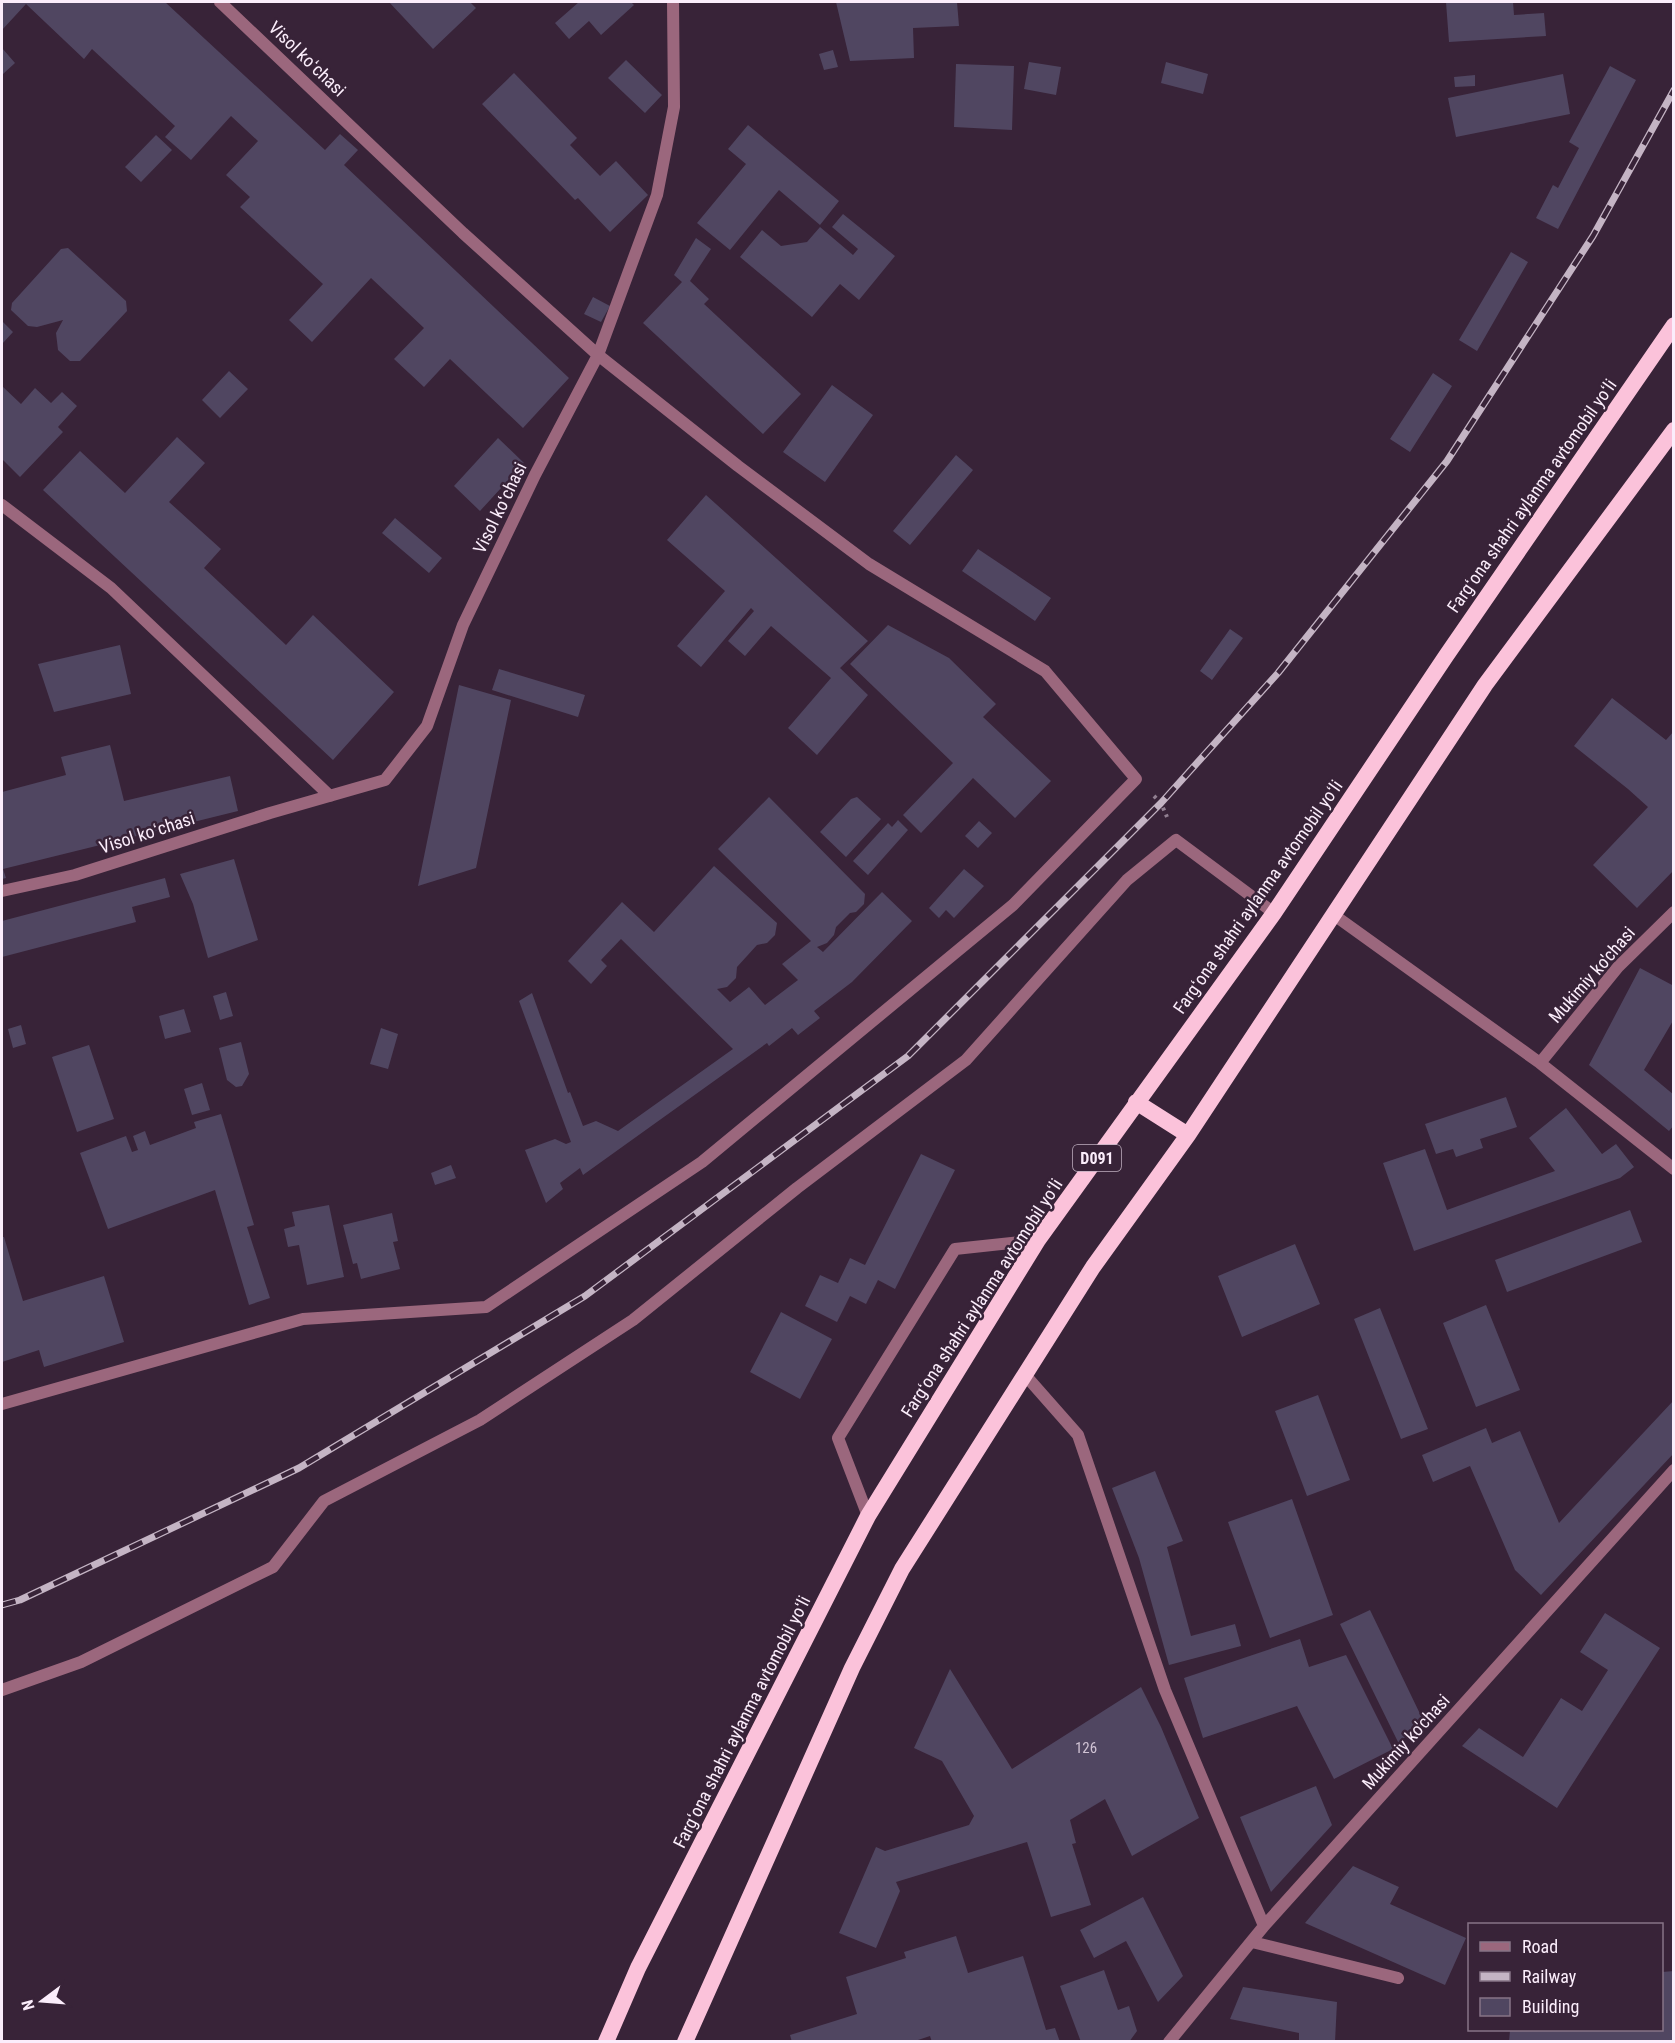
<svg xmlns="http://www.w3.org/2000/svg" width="1675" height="2043" viewBox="0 0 1675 2043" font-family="'Roboto Condensed',sans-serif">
<rect width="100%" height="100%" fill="#382338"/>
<path fill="#504661" d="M2,2H165L325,150L340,134L358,150L344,165L569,378L523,428L450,359L424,387L394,359L424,328L371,278L312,342L289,320L323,284L240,207L250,197L226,175L258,141L231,116L191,160L165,137L175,126L92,49L84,59L26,4L2,30Z
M389,2H470L476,8L433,49Z
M579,2H631L634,5L601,35L589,21L569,39L555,23Z
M836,2H957L959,26L913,28L914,58L850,61Z
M1446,2H1513L1514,15L1544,13L1546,36L1449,42Z
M2,48L15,63L3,74L2,73Z
M833,50L838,67L824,70L819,54Z
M626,60L662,95L645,113L608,78Z
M1029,62L1061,67L1056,95L1024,89Z
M1166,62L1208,74L1203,94L1161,83Z
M956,64L1014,66L1012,130L954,127Z
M1610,66L1636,80L1558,229L1536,218L1553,185L1558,188L1579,148L1569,142Z
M514,73L577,138L570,145L600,176L616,161L648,195L610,232L578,198L575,200L482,104Z
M1563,74L1570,114L1456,137L1448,98Z
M1475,75V86L1455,87L1454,77Z
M748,125L839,201L820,225L779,190L730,250L697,223L746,164L728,149Z
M156,135L172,150L141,182L125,167Z
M843,214L895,256L859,300L840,284L812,317L740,257L762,230L781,246L807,242L820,227L853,255L858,249L832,227Z
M696,238L711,249L690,281L709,299L704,304L801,394L763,434L643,323L682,282L674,275Z
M68,248L126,301L127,311L80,361H70L58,350L56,333L63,320L37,327L28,326L11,310L12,303L61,249Z
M1511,252L1528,262L1477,351L1459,340Z
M593,297L610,306L601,322L584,314Z
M2,321L13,332L2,344Z
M229,371L248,389L220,418L202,400Z
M1433,373L1452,386L1410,452L1390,439Z
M832,385L873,415L825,482L783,452Z
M2,386L21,404L35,388L51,403L62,392L77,406L58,427L63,432L20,477L2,459Z
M177,437L205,463L169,502L221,549L204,568L286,645L313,615L394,692L333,760L43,490L80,451L125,493Z
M498,438L524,463L480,511L454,486Z
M956,455L973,470L910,545L893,531Z
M706,495L868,641L840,668L868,695L817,755L788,728L831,678L771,626L745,656L728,641L754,611L751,608L701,667L677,646L725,591L667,540Z
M395,518L442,558L429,573L382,533Z
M978,549L1051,598L1035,621L962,571Z
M888,625L949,658L996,704L983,717L1051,781L1015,818L973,778L921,833L903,815L953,763L850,664Z
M1230,629L1243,638L1212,680L1200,671Z
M120,645L131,694L54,712L38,664Z
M499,669L585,695L578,717L492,690Z
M459,685L511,700L476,868L418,886Z
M1612,698L1666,740L1674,731V870L1637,908L1593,865L1648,807L1628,789L1574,746Z
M110,745L124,801L230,776L238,811L3,869L6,878L2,879V792L66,775L61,757Z
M769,797L865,894L864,904L856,912L850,913L836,927L834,935L827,943L817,947L823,952L882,892L912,921L852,982L814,1011L820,1018L798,1035L792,1028L769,1046L767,1043L583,1175L580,1168L560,1183L563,1189L546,1203L525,1150L555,1139L566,1144L571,1142L519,1001L532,993L568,1093L570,1092L583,1126L596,1121L618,1131L733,1049L621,939L601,960L607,966L591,984L568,961L622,902L654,932L714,866L777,923L775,935L767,943L757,945L737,967L736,978L727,987L717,989L730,1002L749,987L765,1005L798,980L782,964L811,941L718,849Z
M857,797L881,819L846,857L820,832L851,799Z
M898,820L908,830L868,875L853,861L888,823L892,827Z
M979,821L992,833L978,848L965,836Z
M234,859L258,940L208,958L193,904L180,874Z
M964,869L984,886L954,918L946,910L939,918L929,908Z
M165,878L170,897L132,907L136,922L2,957V921Z
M1640,968L1674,986V1019L1644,1070L1674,1095V1125L1669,1131L1589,1065Z
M226,992L233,1016L220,1020L213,996Z
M184,1009L191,1032L165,1039L159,1016Z
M21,1025L26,1044L13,1048L8,1029Z
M381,1028L398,1034L388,1069L370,1064Z
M241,1042L249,1074L242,1086L236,1087L227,1080L219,1048Z
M89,1045L114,1119L77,1132L52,1057Z
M202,1083L210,1110L192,1115L184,1089Z
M1506,1097L1517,1127L1480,1139L1483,1148L1456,1157L1453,1149L1436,1154L1425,1124Z
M1566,1108L1602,1154L1616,1144L1634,1167L1620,1178L1414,1251L1383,1163L1425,1149L1447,1210L1555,1171L1529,1138Z
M221,1114L254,1225L247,1227L270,1298L249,1305L215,1190L108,1229L80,1153L126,1136L132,1152L138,1150L133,1136L145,1131L150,1145L196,1128L194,1122Z
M921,1154L955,1170L895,1289L878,1280L866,1304L850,1296L837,1322L805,1306L820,1275L838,1283L850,1258L865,1265Z
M451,1165L456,1178L435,1185L431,1173Z
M329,1205L344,1277L307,1285L299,1245L288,1247L284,1229L295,1226L292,1212Z
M1630,1210L1642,1242L1507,1292L1495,1260Z
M392,1213L398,1241L393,1242L400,1269L361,1279L357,1263L353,1264L343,1225Z
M2,1237H4L23,1301L104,1276L124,1342L44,1367L39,1350L2,1362Z
M1295,1244L1320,1304L1242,1337L1218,1276Z
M1486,1305L1520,1390L1476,1407L1443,1323Z
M1380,1308L1428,1429L1401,1439L1354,1319Z
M781,1312L832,1339L800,1399L750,1372Z
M1318,1395L1350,1480L1307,1496L1275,1411Z
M1674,1400V1453L1541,1595L1515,1570L1470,1466L1433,1482L1422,1455L1486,1428L1492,1443L1520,1431L1559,1523Z
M1155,1471L1183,1541L1167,1547L1191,1636L1235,1624L1241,1646L1169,1665L1139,1558L1112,1488Z
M1292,1499L1333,1615L1270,1638L1228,1522Z
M1370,1610L1422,1718L1399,1744L1340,1624Z
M1605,1613L1660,1648L1557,1808L1462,1746L1479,1728L1523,1757L1561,1698L1582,1711L1608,1670L1580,1652Z
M1300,1639L1309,1667L1346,1655L1393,1749L1334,1779L1297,1706L1203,1738L1184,1678Z
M950,1669L1012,1769L1141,1687L1161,1727L1199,1818L1132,1856L1105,1799L1070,1820L1076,1843L1072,1844L1091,1905L1051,1917L1027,1842L896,1882L900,1891L876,1948L839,1933L876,1847L885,1851L969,1825L974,1816L942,1761L914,1748Z
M1316,1786L1332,1825L1271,1892L1240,1817Z
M1353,1866L1399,1887L1390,1904L1466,1938L1445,1985L1305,1923Z
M1143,1897L1183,1976L1158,2002L1126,1941L1094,1958L1080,1930Z
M956,1936L968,1973L1023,1956L1046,2030L1055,2028L1060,2042H932L930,2036L912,2042H792L790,2035L857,2014L846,1977L906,1958L904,1952Z
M1104,1970L1118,2010L1129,2006L1137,2031L1129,2042H1081L1060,1986Z
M1674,1971L1673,2042H1509L1510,2030H1662V1972Z
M1243,1987L1337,2002L1335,2042H1299V2033L1230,2019Z"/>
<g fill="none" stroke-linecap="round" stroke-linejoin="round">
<path stroke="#917f91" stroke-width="4" stroke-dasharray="3 4.5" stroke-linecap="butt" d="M1154,796L1161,803L1167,817"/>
<path stroke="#9b677d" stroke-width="12" d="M868,1516L838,1438L955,1249L1038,1240
M2,1690L81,1662L273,1567L324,1501L480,1420L633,1320L797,1188L966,1060L1127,880L1176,840L1274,913
M1252,1942L1398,1978"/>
<path stroke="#9b677d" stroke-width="12" d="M2,505L111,588L330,796
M2,891L75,875L270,813L385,780L427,726L463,625L535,475L598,355L463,233L220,2
M1334,915L1540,1063L1674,1169
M1540,1063L1618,967L1674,912
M1026,1376L1078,1435L1165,1690L1264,1926
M2,1404L303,1319L486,1307L702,1162L1013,905L1136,779L1045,671L869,564L738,466L598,355L657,195L674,107L673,2
M1169,2042L1264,1926L1674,1470"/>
<path stroke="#fbc2da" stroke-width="16" d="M1136,1102L1188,1135
M606,2042L638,1968L868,1516L1038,1240L1274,913L1446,656L1674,325
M685,2042L852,1668L902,1569L1093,1267L1188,1135L1485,685L1674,430"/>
<g stroke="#c4b4c4" stroke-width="7">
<path id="rail" d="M2,1605L20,1600L299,1468L585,1296L908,1056L1161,803L1278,673L1447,461L1593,236L1674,90"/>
</g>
<use href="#rail" stroke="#382338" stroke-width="4.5" stroke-dasharray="14" stroke-linecap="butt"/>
</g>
<g text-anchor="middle" stroke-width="5" stroke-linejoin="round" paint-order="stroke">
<g font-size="15" fill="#d0c3d4">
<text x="1086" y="1753">126</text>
</g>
<rect fill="#382338" stroke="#c0b0c0" stroke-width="1.5" x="1073" y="1145" width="48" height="26" rx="4.5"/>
<g font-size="16" font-weight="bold" fill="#fbedfb">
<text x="1097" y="1164">D091</text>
</g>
<g font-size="18" fill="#fbedfb" stroke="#382338">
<text transform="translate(307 59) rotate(44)" y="6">Visol koʻchasi</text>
<text transform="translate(1532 496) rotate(-55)" y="6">Fargʻona shahri aylanma avtomobil yoʻli</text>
<text transform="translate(500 508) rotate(-64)" y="6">Visol koʻchasi</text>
<text transform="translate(147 833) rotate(-18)" y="6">Visol koʻchasi</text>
<text transform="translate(1258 897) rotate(-55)" y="6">Fargʻona shahri aylanma avtomobil yoʻli</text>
<text transform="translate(1592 975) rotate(-49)" y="6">Mukimiy ko'chasi</text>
<text transform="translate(982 1298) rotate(-57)" y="6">Fargʻona shahri aylanma avtomobil yoʻli</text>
<text transform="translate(742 1722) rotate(-63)" y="6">Fargʻona shahri aylanma avtomobil yoʻli</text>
<text transform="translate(1406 1742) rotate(-48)" y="6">Mukimiy ko'chasi</text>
</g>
</g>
<rect width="1675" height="2043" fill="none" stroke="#fbedfb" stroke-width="6"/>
<rect x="1468" y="1923" width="195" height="108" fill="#382338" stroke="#867486" stroke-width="1.5"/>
<rect x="1480" y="1942" width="30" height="9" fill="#9b677d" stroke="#867486" stroke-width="1.5"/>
<text x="1522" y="1953" font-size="18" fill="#fbedfb">Road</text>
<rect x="1480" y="1972" width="30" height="9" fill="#c4b4c4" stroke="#867486" stroke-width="1.5"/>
<text x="1522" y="1983" font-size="18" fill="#fbedfb">Railway</text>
<rect x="1480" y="1998" width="30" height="18" fill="#504661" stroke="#867486" stroke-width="1.5"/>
<text x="1522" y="2013" font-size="18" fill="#fbedfb">Building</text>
<g transform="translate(42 2001) rotate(254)" stroke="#382338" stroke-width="4.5" paint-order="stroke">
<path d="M0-4.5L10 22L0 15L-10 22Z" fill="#fbedfb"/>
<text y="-9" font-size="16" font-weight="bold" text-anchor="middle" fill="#fbedfb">N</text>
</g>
</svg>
